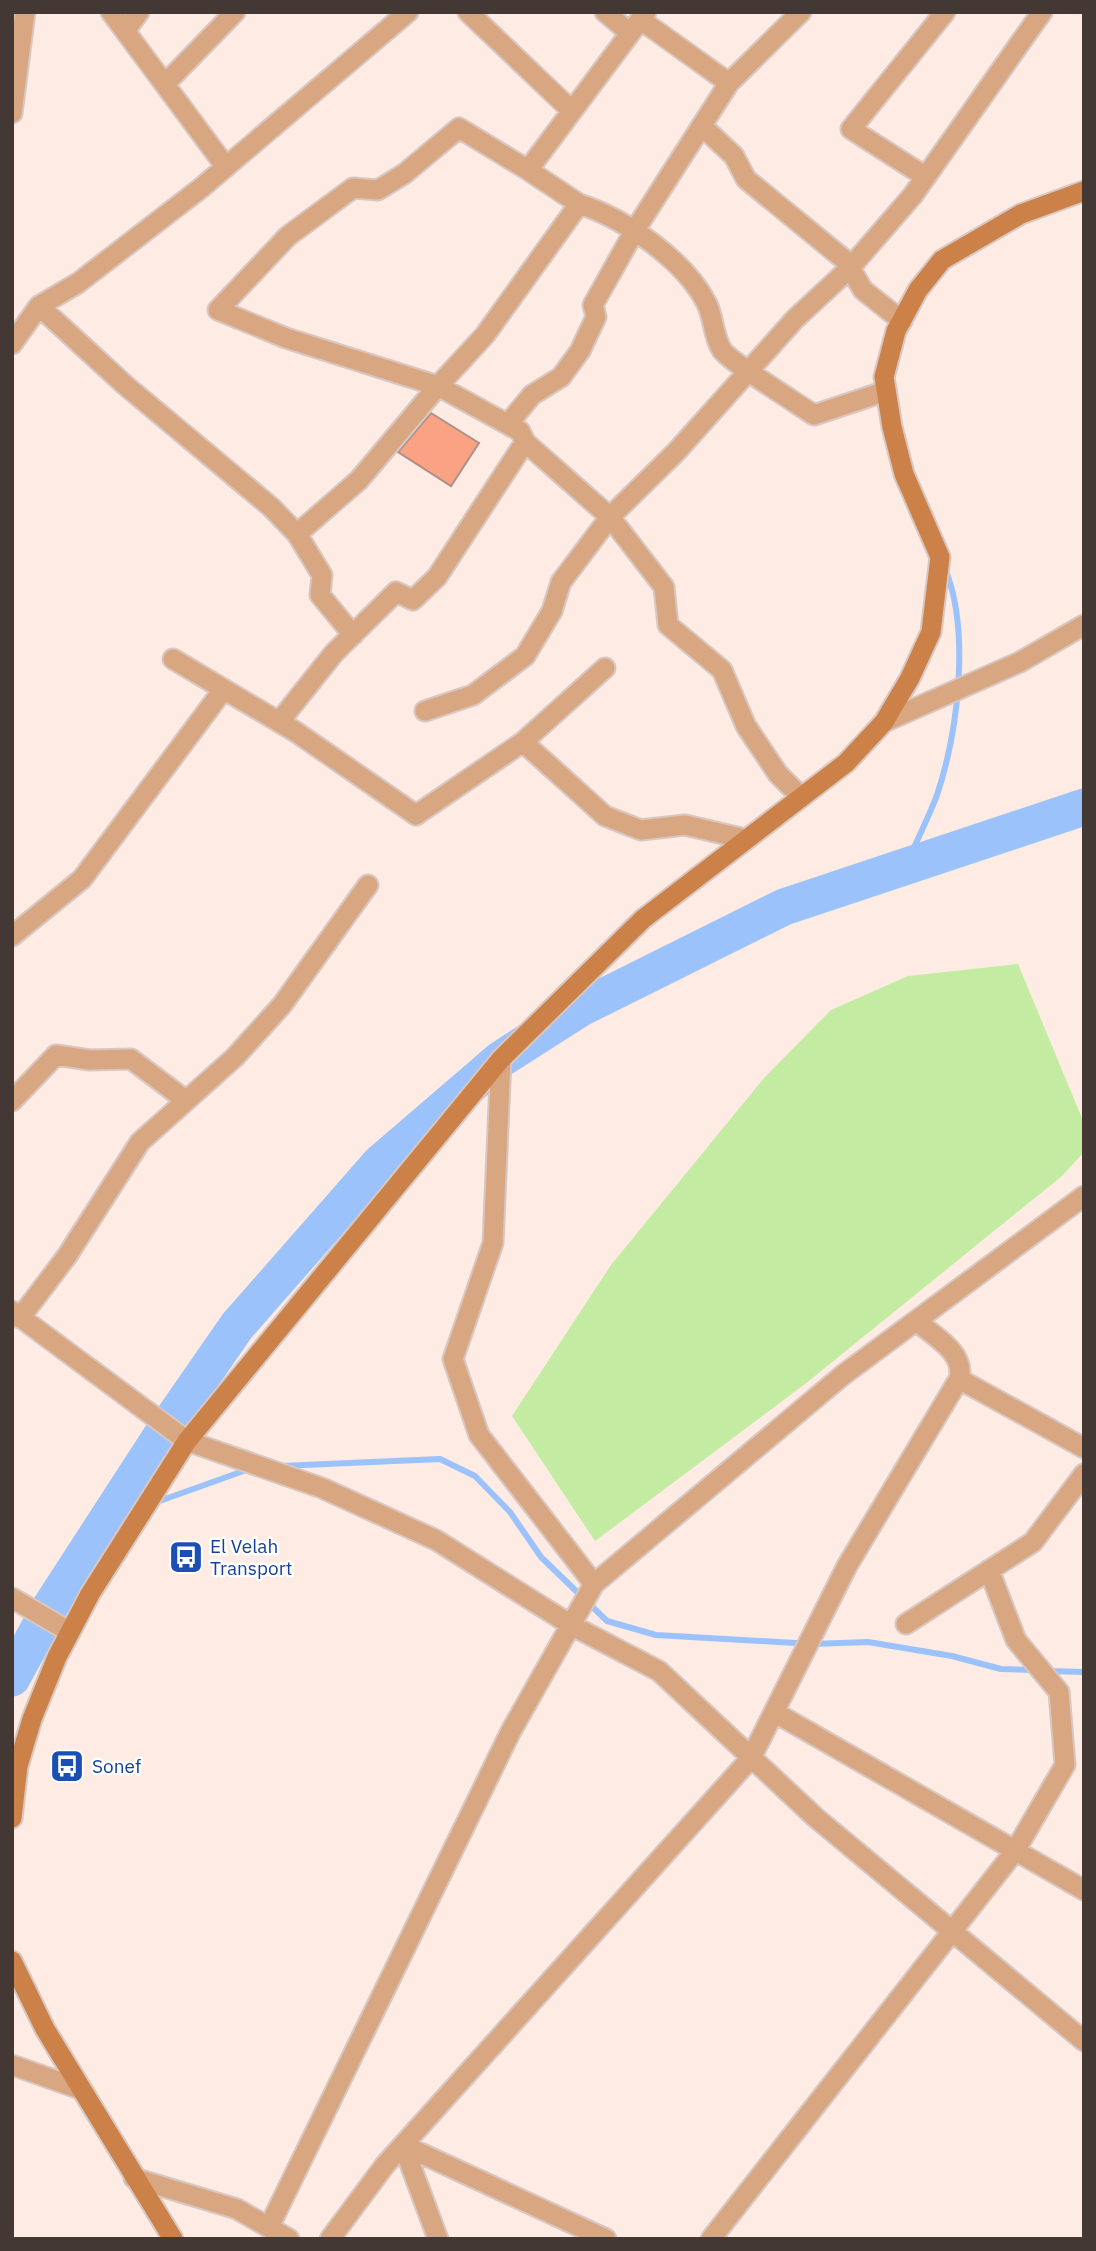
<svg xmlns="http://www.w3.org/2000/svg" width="1096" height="2251" viewBox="0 0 1096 2251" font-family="'IBM Plex Sans',sans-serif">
<rect width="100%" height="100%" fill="#fdebe4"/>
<path fill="#c3eca2" d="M1018,964L1084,1123V1152L1062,1176L805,1384L595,1541L512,1416L611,1265L764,1078L831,1010L908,976Z"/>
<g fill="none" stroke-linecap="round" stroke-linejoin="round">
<path stroke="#9bc2fa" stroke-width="6" d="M906,865C916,842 928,819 937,795C958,732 970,633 946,571
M281,1466L440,1459L475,1476L510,1512L541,1557L607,1621L656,1635L812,1644L868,1642L952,1656L1001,1669L1036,1670
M154,1503L249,1469
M102,1528L134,1511
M1047,1671L1084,1672"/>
<path stroke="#9bc2fa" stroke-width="37" d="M12,1678L51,1606L167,1427L237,1326L380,1163L501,1059L581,1008L784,907L1084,807"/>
</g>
<path fill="#faa283" stroke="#ac9086" stroke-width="2" d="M431,413L479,443L451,486L398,452Z"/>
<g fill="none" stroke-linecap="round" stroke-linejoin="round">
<g stroke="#d8c7c1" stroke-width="23">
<path id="minor" d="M111,12L226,167
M468,12L572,111
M605,12L630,33
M641,20L729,83
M126,30L139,12
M165,84L235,12
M703,127L734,156L746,179L846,261L863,290L902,321
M528,170L459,128L404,174L378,190L353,188L288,236L218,310L286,338L438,386L520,431L525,442L610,517L664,587L668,625L722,670L746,726L778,774L801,797
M926,177L851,129L945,12
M579,204C624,218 685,260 707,304C714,318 713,337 722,350C729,361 798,404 814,415L886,391
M39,306L125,385L271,507L297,534L322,575L320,595L353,635
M12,344L39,306L78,283L201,188L408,12
M508,424L532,395L561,377L580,351L596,317L593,305L635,230L729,83L801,12
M297,534L359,480L438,386L485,335L579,204L528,170L646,12
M173,659L296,732L416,815L523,742L605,816L641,830L685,825L745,839
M425,711L473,695L525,656L552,611L561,582L610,517L677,451L795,319L850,268L913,195L1042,12
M279,722L334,653L396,592L413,600L437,577L525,442
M884,722L1020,662L1084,625
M523,742L605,668
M12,936L82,879L223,690
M501,1059L493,1243L453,1359L479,1435L594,1584
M12,1101L56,1055L90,1060L131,1059L184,1099
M12,1311L187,1441L322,1488L436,1540L571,1625L659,1671L815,1817L1084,2041
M20,1318L67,1256L140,1142L235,1057L282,1005L368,885
M959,1379L1084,1448
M12,1598L70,1632
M906,1624L1033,1542L1084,1474
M774,1712L1084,1890
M12,2065L80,2089
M403,2145L606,2239
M403,2145L438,2239
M134,2178L237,2209L289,2239
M269,2227L511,1731L594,1584L843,1375L1084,1196
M330,2239L385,2165L751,1758L847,1566L959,1379C966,1353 933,1335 916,1321
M711,2239L1015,1851L1065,1765L1059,1692L1016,1640L989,1570"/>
</g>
<g stroke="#d8c7c1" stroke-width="23">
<path id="tertiary" d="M12,113L25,12"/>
</g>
<g stroke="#d8c7c1" stroke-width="23">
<path id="secondary" d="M12,1818L18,1766L32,1719L57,1657L90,1594L187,1441L501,1059L643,919L846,763L884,722L910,678L931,632L940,557L904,474L892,427L884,377L896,331L918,290L942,260L1021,214L1084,191
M12,1961L45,2029L173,2239"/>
</g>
<use href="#minor" stroke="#d9a682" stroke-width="19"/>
<use href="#tertiary" stroke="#d9a682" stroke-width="19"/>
<use href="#secondary" stroke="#cb8147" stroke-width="19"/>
</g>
<defs>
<g id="bus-square" transform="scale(1.75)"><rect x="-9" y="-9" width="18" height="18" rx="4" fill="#1a4fb4" stroke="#fff"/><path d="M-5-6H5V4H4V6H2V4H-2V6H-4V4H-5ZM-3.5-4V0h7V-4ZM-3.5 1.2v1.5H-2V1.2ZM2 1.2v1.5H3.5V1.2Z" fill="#fff"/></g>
</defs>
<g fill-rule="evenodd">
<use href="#bus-square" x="186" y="1557"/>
<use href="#bus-square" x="67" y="1766"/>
</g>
<g text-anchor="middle" stroke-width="5" stroke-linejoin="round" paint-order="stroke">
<g font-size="19" fill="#164399" stroke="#fff" text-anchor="start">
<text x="210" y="1553">El Velah<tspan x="210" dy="22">Transport</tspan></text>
<text x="92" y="1773">Sonef</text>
</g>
</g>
<rect width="1096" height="2251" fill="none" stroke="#443834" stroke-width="28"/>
</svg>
